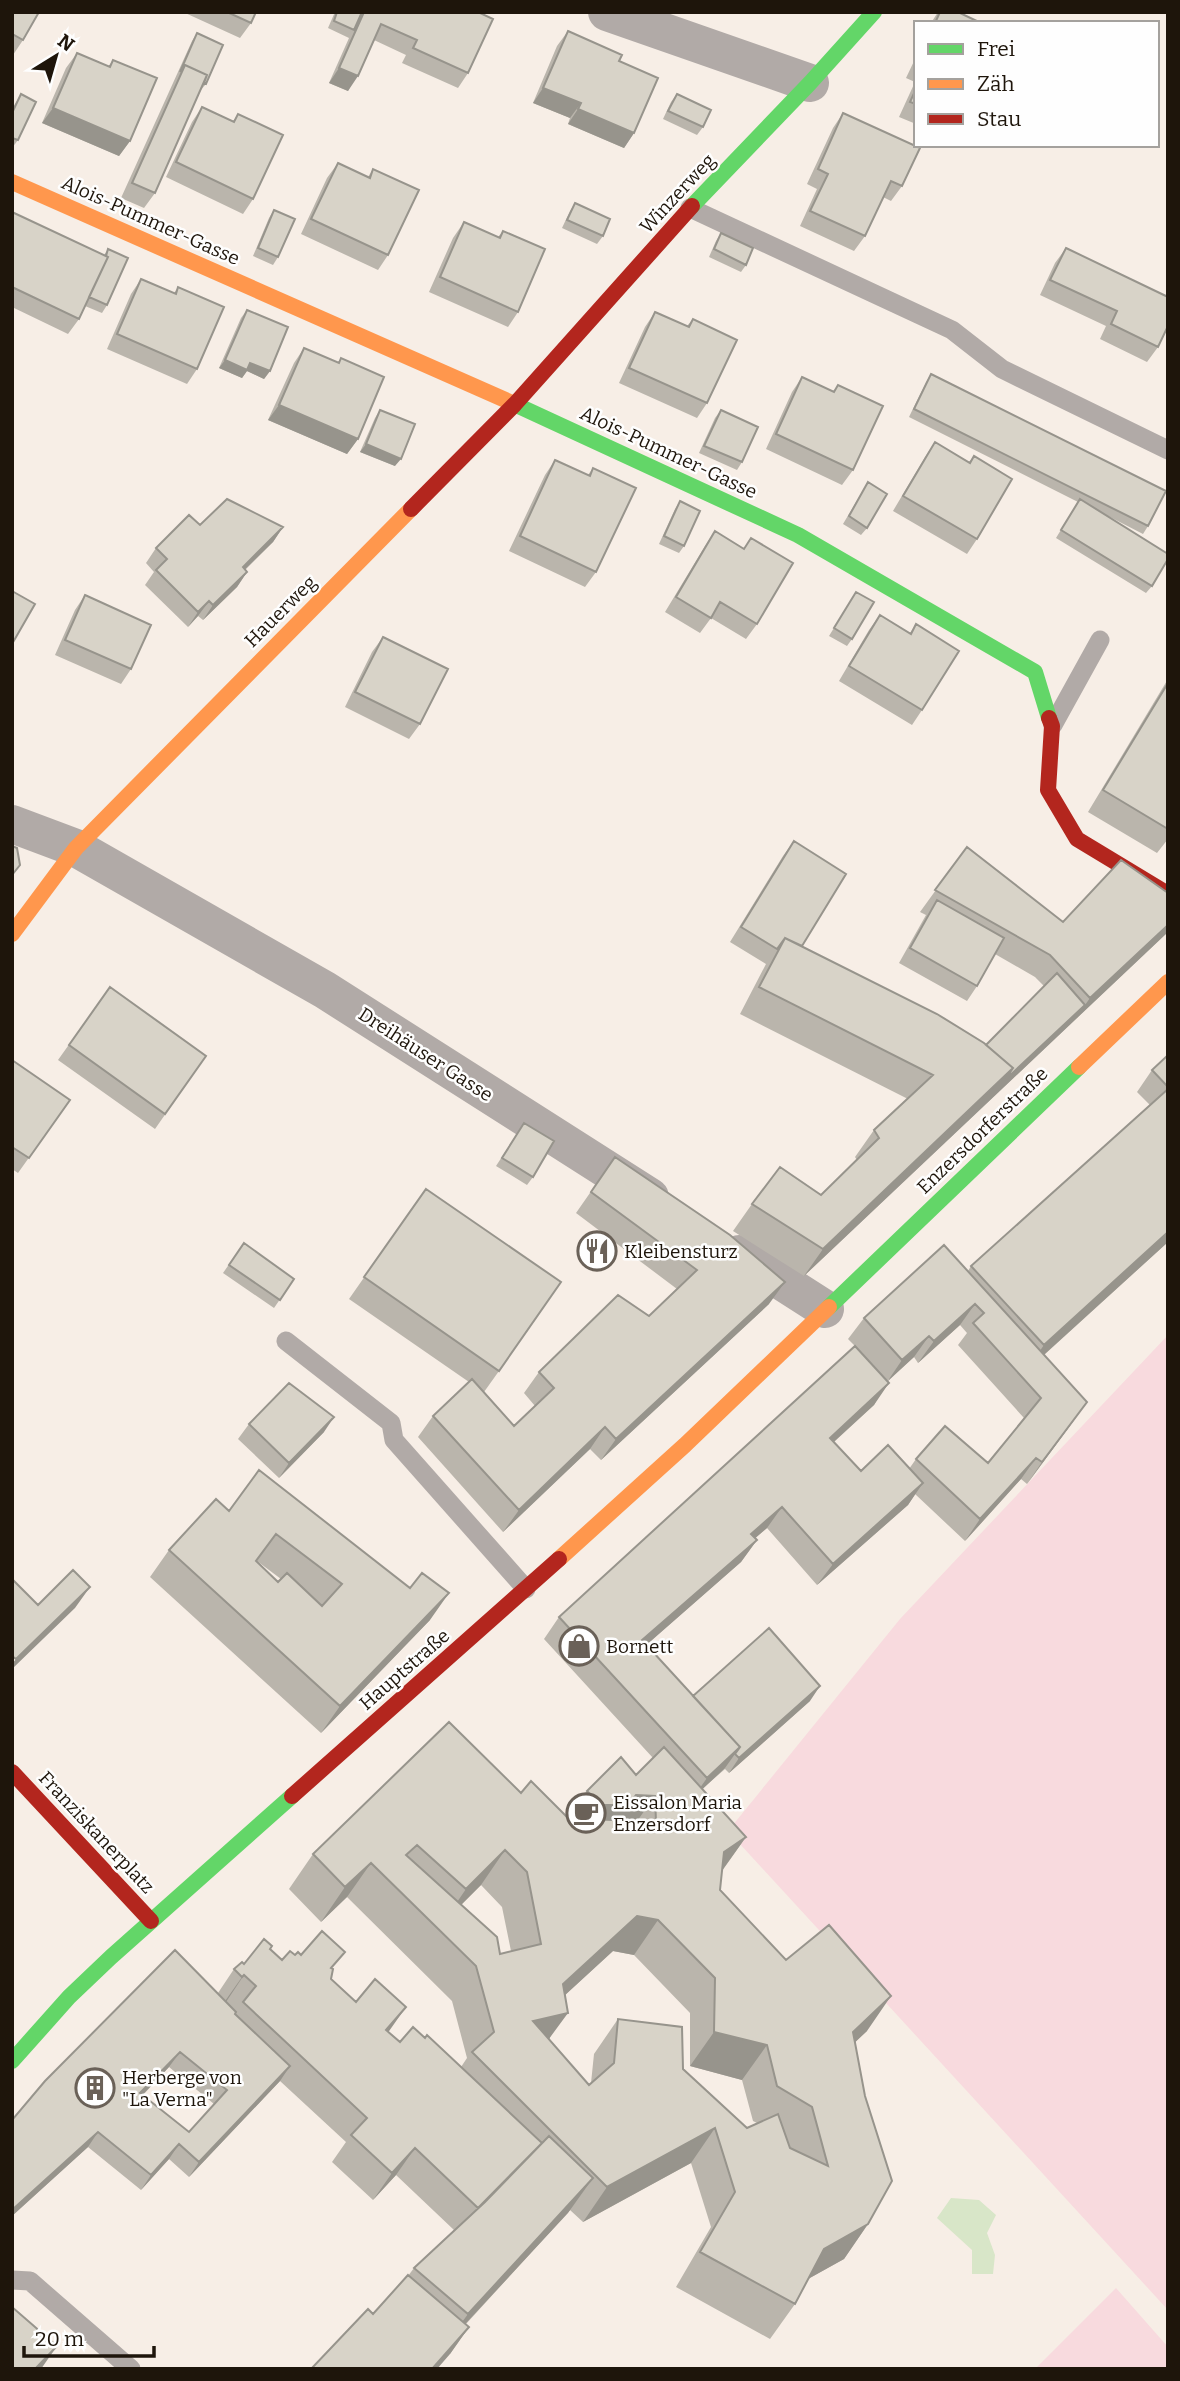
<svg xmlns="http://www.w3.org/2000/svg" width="1180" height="2381" viewBox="0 0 1180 2381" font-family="Bitter,serif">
<rect width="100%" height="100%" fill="#f7eee6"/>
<path fill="#f8dade" d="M1168,1335V2310L728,1831L900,1619Z
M1116,2288L1168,2347V2369H1035Z"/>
<path fill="#d8e6c8" d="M951,2198L979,2200L996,2215L987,2233L995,2255L993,2274H972V2250L937,2218Z"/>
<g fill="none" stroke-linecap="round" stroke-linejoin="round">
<path stroke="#b1aaa7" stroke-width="19" d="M690,208L952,330L1002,369L1168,450
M1053,725L1100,640
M286,1341L391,1423L394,1440L526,1589
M12,2280L30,2281L131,2369"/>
<path stroke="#b1aaa7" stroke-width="38" d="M607,12L810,83
M12,824L76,848L325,990L650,1197
M739,1254L825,1309"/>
<path stroke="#63d668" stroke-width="16" d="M692,206L810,83L874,12
M512,403L798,535L1035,672L1049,718
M829,1307L1079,1067
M12,2061L69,1997L111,1957L292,1796"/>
<path stroke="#ff974d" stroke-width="16" d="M12,182L512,403
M12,934L76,848L411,509
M1079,1067L1168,982
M559,1559L685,1445L829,1307"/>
<path stroke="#b3261e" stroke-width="16" d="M411,509L515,404L692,206
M1049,718L1052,726L1048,790L1077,839L1168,894
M12,1772L151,1921
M292,1796L559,1559"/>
</g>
<path fill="#bab5ac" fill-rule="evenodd" d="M12,12L23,40L13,55H12Z
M183,12H256L251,23L240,38Z
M335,12H478L468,73L458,88L402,63L406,55L374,40L348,91L329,83L349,38L328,28Z
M938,12H958L981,23H931Z
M568,31L619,61L634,133L624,148L568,124L570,118L533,103L557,46Z
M197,33L206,84L200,91L155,193L144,208L121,198L192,41Z
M77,53L108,67L113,60L130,141L119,156L42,123L66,68Z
M916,57V124L899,117L915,82L906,78Z
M21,94L18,140L12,148V109Z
M677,94L703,127L697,135L663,119L671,102Z
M202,107L233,122L238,114L253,199L243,214L166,177L192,122Z
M843,113L902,186L891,201L883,197L865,236L854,251L800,226L817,189L807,184L833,128Z
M338,163L368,177L373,169L388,255L378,270L301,234L327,178Z
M575,203L603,236L597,244L562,228L570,211Z
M274,210L278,257L273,265L253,256L269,218Z
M12,212L104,255L108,249L107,305L102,313L85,306L79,319L68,334L12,307Z
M464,222L498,237L503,231L518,312L508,327L429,292L453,238Z
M721,233L746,265L741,272L709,257L716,241Z
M1066,248L1158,347L1147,362L1100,339L1106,326L1040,295L1055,263Z
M141,279L174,293L178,287L197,369L187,384L107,349L131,294Z
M247,310L270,371L264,379L247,371L242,378L219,368L241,318Z
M655,312L687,326L693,319L707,403L697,418L619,383L645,327Z
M304,348L338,363L341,358L358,439L347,454L268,420L294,363Z
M931,374L1148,526L1143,534L1108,516L1152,586L1146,593L1056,538L1078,502L909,417L926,382Z
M802,377L833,392L838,385L853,470L842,485L766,449L792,392Z
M380,410L395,466L360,452L375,418Z
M721,410L742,462L737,470L699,453L715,418Z
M935,442L969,462L974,456L977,539L967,554L893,511L925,457Z
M555,460L588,475L593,468L596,572L585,587L509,551L545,475Z
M868,482L867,528L861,535L843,524Z
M680,501L684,546L679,553L659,544L675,509Z
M200,525L283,527L273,542L245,570L247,572L237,587L203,620L198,616L188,627L145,585L154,572L146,563L156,548Z
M715,531L757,624L746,639L711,618L700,633L665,612L705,546Z
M856,592L852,639L847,646L829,636Z
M85,595L131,669L121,684L55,655L75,610Z
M880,615L910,633L916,624L922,710L912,725L839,681L869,630Z
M383,637L420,724L409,739L345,707L372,652Z
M1168,679V839L1157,853L1088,812Z
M794,841L802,946L986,1045L1044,986L1035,977L995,954L977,986L967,1001L899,963L926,915L920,912L967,847L1063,922L1168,893V932L804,1276L733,1231L752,1204L821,1195L857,1160L855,1157L874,1130L908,1099L740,1014L766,964L730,942L783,856Z
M110,987L206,1056L155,1129L58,1060Z
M1168,1055V1242L1044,1355L1072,1423L1027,1484L1021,1479L965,1541L915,1494L908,1505L817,1585L767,1528L755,1538L757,1540L741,1562L646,1645L693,1696L810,1701L729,1773L725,1769L702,1789L746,1837L722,1871L720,1890L786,1960L867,2031L855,2042L868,2224L844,2259L808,2279L795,2304L770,2339L676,2287L711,2227L691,2163L583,2222L570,2210L466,2324L469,2327L450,2354L373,2314L408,2276L414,2268L454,2230L396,2175L373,2200L332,2162L346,2142L280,2081L189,2177L169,2159L141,2190L88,2147L12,2216V2120L218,1993L234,1969L270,1949L282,1960L295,1955H301L333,1969L331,1979L400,2042L425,2038L461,2067L467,2058L452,2001L347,1897L321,1922L289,1889L313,1854L521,1793L568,1818L587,1791L636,1775L653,1758L544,1639L559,1617L855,1346L848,1339L864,1318L968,1271L971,1266L1150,1105L1137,1092L1152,1070ZM960,1325L967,1333L958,1345L1024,1418L988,1463L916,1459L909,1469L861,1471L834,1442L874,1405L887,1381L914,1357L918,1363ZM481,1885L502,1907L511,1951L500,1954L461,1905ZM613,1951L634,1955L690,2013V2066L742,2080L753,2121L757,2123L747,2128L683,2069L618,2019L594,2054L591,2083L589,2085L549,2040L565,1995ZM169,2067L214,2104L189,2132L143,2095Z
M12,1060L70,1100L18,1173L12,1169Z
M524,1123L533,1177L527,1185L496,1166Z
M615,1157L769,1304L601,1460L590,1449L503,1532L418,1437L433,1416L469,1382L349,1299L426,1189L499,1371L484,1392L514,1426L535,1406L524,1393L539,1372L649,1316L677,1289L576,1213Z
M244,1243L294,1279L274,1308L223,1273Z
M249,1424L324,1432L279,1478L238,1439Z
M229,1511L410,1588L430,1620L321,1733L150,1577L169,1550ZM257,1561L281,1579L278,1582Z"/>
<path fill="#97948c" d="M339,68L358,76L348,91L329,83Z
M543,88L581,103L570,118L533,103Z
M53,108L130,141L119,156L42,123Z
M578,109L634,133L624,148L568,124Z
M225,360L250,363L270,371L264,379L247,371L242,378L219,368Z
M279,405L358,439L347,454L268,420Z
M366,444L401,459L395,466L360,452Z
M283,527L273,542L232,582L243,567Z
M247,572L237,587L203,620L213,605Z
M209,601L198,616L188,627L198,612Z
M1168,925V932L804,1276L823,1249L1013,1068L1085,1005L1090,998Z
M1168,1232V1242L1025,1372L1044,1345Z
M785,1282L769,1304L601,1460L616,1439Z
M975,1304L960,1325L918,1363L934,1341Z
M929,1336L914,1357L887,1382L902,1360Z
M889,1383L874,1405L815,1459L830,1438Z
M1087,1402L1072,1423L1027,1484L1042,1462Z
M334,1417L324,1432L279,1478L289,1463Z
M605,1427L590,1449L503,1532L519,1510Z
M1036,1458L1021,1479L965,1541L980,1519Z
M923,1483L908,1505L817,1585L833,1564Z
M782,1507L767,1528L736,1555L751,1534Z
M757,1540L741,1562L627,1662L642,1640Z
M90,1587L75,1608L12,1669V1664L16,1659Z
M449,1593L430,1620L321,1733L340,1706Z
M820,1686L810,1701L729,1773L739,1758Z
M740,1747L725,1768L692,1799L707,1778Z
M636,1795L655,1796L630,1831L576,1840L601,1805Z
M746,1837L721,1872L724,1852Z
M505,1850L481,1885L442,1924L466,1889Z
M371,1863L347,1897L321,1922L345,1887Z
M637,1916L658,1920L634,1955L613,1951L539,2019L563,1984Z
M244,1975L226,2002L223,2004L242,1977Z
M891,1996L867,2031L829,2067L853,2032Z
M406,2007L387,2034L386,2030Z
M568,2013L543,2047L533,2021Z
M714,2032L767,2045L742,2080L690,2066Z
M180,2052L169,2067L130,2108L140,2093Z
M290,2066L280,2081L189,2177L199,2162Z
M715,2128L691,2163L583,2222L607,2187Z
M98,2132L88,2147L12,2216V2210Z
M179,2144L169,2159L141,2190L151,2175Z
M415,2148L396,2175L373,2200L392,2173Z
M593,2178L568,2213L443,2348L468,2314Z
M868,2224L844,2259L799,2284L824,2249Z
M469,2327L450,2354L437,2369H432Z
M57,2346L41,2369H35Z"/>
<path fill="#d8d3c8" stroke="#97948c" stroke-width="2" fill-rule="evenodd" d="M12,12H39L23,40L14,35L12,37Z
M227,12H256L251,23Z
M337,12H362L354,30L334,21Z
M364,12H478L493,19L468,73L413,48L417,40L381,24L358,76L339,68Z
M940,12H958L981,23H935Z
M568,31L622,55L619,61L658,78L634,133L578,109L581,103L543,88Z
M197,33L223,45L206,84L204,83L207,75L185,65L180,72Z
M77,53L110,67L113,60L157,78L130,141L53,108Z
M185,65L207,75L155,193L132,183Z
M916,89V104L910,102Z
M21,94L36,102L18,140L12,138V113Z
M677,94L711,110L703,127L668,111Z
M202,107L234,122L238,114L283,135L253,199L176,162Z
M843,113L920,148L902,186L891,181L865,236L810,211L828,174L818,169Z
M338,163L370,178L373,169L419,190L388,255L311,219Z
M575,203L610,219L603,236L567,220Z
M274,210L295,219L278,257L258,248Z
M12,212L108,257L79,319L12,287Z
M464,222L500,238L503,231L545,249L518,312L440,277Z
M721,233L753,248L746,265L714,249Z
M1066,248L1168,297V326L1158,347L1111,324L1117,311L1050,280Z
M108,249L128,258L107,305L89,297L108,257L106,256Z
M141,279L176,294L178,287L224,307L197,369L117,334Z
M247,310L288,327L270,371L250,363L247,370L225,360Z
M655,312L689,327L693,319L737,340L707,403L629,368Z
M304,348L339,363L341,358L384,377L358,439L279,405Z
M931,374L1166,491L1148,526L914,409Z
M802,377L834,392L838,385L883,406L853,470L776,434Z
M380,410L415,424L401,459L366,444Z
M721,410L758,427L742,462L704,446Z
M935,442L970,463L974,456L1012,479L977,539L903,496Z
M555,460L590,476L593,468L636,488L596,572L520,536Z
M868,482L887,494L867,528L849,516Z
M227,499L283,527L243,567L247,572L213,605L209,601L198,612L156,570L167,559L156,548L189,515L200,525Z
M1080,499L1168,554V559L1152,586L1061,530Z
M680,501L700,511L684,546L664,536Z
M715,531L744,549L751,538L793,563L757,624L720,602L711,618L676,597Z
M12,591L35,604L12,644Z
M856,592L874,602L852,639L834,628Z
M85,595L151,625L131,669L65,640Z
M880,615L911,634L916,624L959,651L922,710L849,666Z
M383,637L448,669L420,724L355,692Z
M1168,683V829L1103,790Z
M794,841L846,874L802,946L785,938L777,949L741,927Z
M12,846L17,848L20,865L12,875Z
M967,847L1063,922L1121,860L1168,893V925L1090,998L1050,955L935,890Z
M937,900L1004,938L977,986L910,948Z
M785,938L937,1014L984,1043L1013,1068L823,1249L752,1204L780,1167L821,1195L879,1138L874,1130L933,1075L759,987Z
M1057,973L1085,1005L1005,1080L1013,1068L986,1045Z
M110,987L206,1056L165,1114L69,1045Z
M1168,1055V1087L1152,1070Z
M12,1060L70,1100L29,1158L12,1147Z
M1168,1089V1232L1044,1345L971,1266Z
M524,1123L554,1141L533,1177L502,1158Z
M615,1157L730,1235L785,1282L616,1439L605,1427L519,1510L433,1416L472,1379L514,1426L554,1388L539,1372L618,1295L649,1316L697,1270L591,1192Z
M426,1189L561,1282L499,1371L364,1277Z
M244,1243L294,1279L280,1300L229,1265Z
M944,1245L1087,1402L1042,1462L1036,1458L980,1519L916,1459L945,1426L988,1463L1041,1398L973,1323L984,1313L975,1304L934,1341L929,1336L902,1360L864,1318Z
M855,1346L889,1383L830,1438L861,1471L888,1445L923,1483L833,1564L782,1507L751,1534L757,1540L642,1640L740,1747L707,1778L559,1617Z
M289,1383L334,1417L289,1463L249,1424Z
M259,1470L410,1588L422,1573L449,1593L340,1706L169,1550L216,1499L229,1511ZM276,1534L342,1584L322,1606L287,1573L278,1582L256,1561Z
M73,1570L90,1587L16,1659L12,1656V1579L38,1605Z
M769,1628L820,1686L739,1758L735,1754L740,1747L693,1696Z
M449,1722L521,1793L531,1781L568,1818L656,1822L655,1796L636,1795L628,1805H601L587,1791L621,1757L636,1775L664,1747L746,1837L724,1852L720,1890L786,1960L829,1925L891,1996L853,2032L865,2096L892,2181L868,2224L824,2249L795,2304L700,2252L735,2192L715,2128L607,2187L472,2052L494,2032L476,1966L371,1863L345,1887L313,1854ZM417,1845L466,1889L505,1850L527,1872L541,1944L500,1954L497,1937L406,1855ZM637,1916L658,1920L715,1978L714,2032L767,2045L777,2086L812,2107L828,2166L790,2148L778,2114L747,2128L683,2069L682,2027L618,2019L614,2063L589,2085L533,2021L568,2013L563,1984Z
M322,1931L345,1952L331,1968L333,1969L331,1979L356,2002L375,1979L406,2007L386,2030L400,2042L413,2027L425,2038L427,2035L542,2143L478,2208L415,2148L392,2173L351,2135L367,2118L243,2002L256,1986L244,1975L242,1977L234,1969L242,1962L244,1964L264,1939L272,1946L270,1949L282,1960L290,1951L295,1955L298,1952L301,1955Z
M175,1950L236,2012L235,2014L290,2066L199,2162L179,2144L151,2175L98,2132L12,2210V2120L45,2081ZM180,2052L227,2090L189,2132L140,2093Z
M549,2136L593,2178L468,2314L414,2268L485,2202Z
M408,2275L469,2327L432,2369H311L368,2309L373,2314Z
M12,2307L57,2346L35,2369H12Z"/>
<defs>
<g id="restaurant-ring" transform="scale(2.0125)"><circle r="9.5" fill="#fefefe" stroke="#6a6158" stroke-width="1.5"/><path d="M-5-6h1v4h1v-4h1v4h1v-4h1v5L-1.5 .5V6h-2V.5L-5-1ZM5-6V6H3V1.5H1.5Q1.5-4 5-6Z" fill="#6a6158"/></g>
<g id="shop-ring" transform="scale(2.0125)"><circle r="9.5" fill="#fefefe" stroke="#6a6158" stroke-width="1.5"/><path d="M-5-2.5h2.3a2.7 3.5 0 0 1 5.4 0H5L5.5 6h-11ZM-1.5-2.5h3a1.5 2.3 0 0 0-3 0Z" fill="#6a6158"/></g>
<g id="cafe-ring" transform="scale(2.0125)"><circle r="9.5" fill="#fefefe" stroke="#6a6158" stroke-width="1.5"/><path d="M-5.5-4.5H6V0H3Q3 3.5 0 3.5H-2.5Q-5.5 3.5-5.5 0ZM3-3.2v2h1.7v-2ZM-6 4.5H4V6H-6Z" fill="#6a6158"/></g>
<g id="building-ring" transform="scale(2.0125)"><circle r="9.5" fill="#fefefe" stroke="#6a6158" stroke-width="1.5"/><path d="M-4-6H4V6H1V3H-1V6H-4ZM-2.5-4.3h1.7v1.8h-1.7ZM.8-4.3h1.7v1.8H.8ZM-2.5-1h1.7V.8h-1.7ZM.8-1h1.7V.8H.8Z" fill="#6a6158"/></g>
</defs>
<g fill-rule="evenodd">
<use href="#restaurant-ring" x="597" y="1251"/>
<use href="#shop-ring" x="579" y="1646"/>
<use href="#cafe-ring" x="586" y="1813"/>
<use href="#building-ring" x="95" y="2088"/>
</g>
<g text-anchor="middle" stroke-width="5" stroke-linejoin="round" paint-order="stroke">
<g font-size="19" fill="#1e150b" stroke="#fefefe">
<text transform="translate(677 193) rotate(-47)" y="7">Winzerweg</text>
<text transform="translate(151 220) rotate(24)" y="7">Alois-Pummer-Gasse</text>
<text transform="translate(669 452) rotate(25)" y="7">Alois-Pummer-Gasse</text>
<text transform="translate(280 611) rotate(-45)" y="7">Hauerweg</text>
<text transform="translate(426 1054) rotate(33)" y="7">Dreihäuser Gasse</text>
<text transform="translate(982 1130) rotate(-44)" y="7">Enzersdorferstraße</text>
<text transform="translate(404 1669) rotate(-41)" y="7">Hauptstraße</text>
<text transform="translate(97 1832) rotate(47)" y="7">Franziskanerplatz</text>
</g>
<g font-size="19" fill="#1e150b" stroke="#fefefe" text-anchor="start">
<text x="624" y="1258">Kleibensturz</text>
<text x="606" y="1653">Bornett</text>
<text x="613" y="1809">Eissalon Maria<tspan x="613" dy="22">Enzersdorf</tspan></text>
<text x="122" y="2084">Herberge von<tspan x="122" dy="22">"La Verna"</tspan></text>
</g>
</g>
<rect width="1180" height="2381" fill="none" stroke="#1e150b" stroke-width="28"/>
<rect x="914" y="21" width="245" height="126" fill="#fefefe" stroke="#a4a19d" stroke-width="2"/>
<rect x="928" y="44" width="35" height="10" fill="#63d668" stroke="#a4a19d" stroke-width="2"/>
<text x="977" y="56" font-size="21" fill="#1e150b">Frei</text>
<rect x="928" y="79" width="35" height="10" fill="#ff974d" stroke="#a4a19d" stroke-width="2"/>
<text x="977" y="91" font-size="21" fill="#1e150b">Zäh</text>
<rect x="928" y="114" width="35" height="10" fill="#b3261e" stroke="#a4a19d" stroke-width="2"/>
<text x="977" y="126" font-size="21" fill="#1e150b">Stau</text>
<g transform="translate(56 56) rotate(37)" stroke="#fefefe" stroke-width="5" paint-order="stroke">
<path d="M0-5L12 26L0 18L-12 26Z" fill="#1e150b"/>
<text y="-10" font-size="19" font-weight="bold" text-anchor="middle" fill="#1e150b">N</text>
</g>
<path d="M24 2346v10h130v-10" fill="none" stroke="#1e150b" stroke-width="3.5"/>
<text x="35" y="2346" font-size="21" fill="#1e150b" stroke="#fefefe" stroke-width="5" paint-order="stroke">20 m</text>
</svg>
